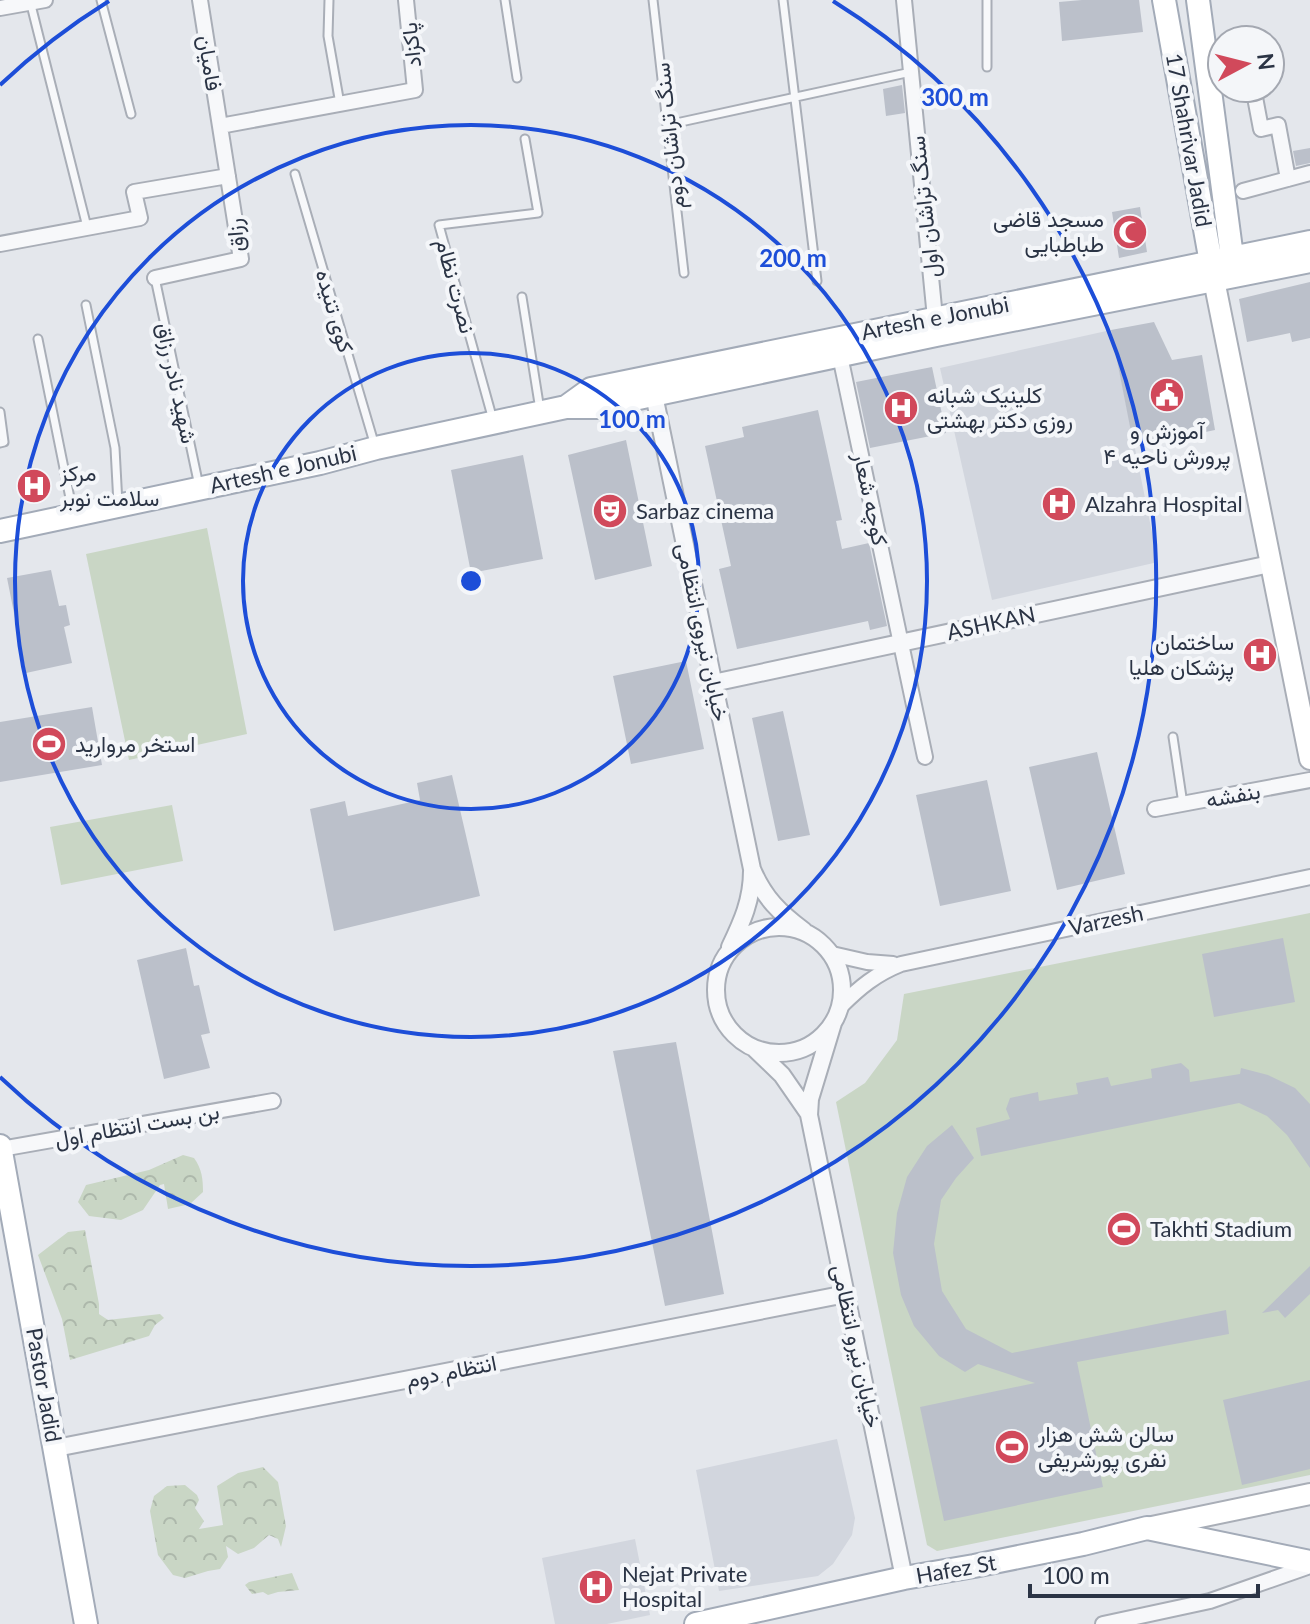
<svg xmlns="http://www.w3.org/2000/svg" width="1310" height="1624" viewBox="0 0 1310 1624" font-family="Lato,Vazirmatn,sans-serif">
<defs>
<pattern id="forest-crowns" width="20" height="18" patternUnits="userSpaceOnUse" patternTransform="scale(2)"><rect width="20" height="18" fill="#c9d6c5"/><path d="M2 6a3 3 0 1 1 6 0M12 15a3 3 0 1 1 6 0" fill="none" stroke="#adb8ab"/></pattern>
</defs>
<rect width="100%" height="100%" fill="#e4e7ec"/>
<path fill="#d2d6de" d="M1111,330L1158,562L992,600L940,368Z
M837,1439L855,1518L852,1535L833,1564L818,1576L719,1591L696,1470Z
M635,1539L650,1615L607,1624H555L542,1558Z"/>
<path fill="#c9d6c5" d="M207,528L247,734L129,760L86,554Z
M172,805L183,861L61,885L50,827Z
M1310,913V1475L937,1551L927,1545L836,1102L865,1083L897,1040L904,994Z"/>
<path fill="url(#forest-crowns)" d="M183,1155L194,1158C202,1169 203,1179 203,1192L190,1204L168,1209L164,1184L160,1185L143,1210L121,1220L89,1216L78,1202L86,1185L149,1170Z
M85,1230L99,1304V1314L108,1320L160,1314L164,1318L155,1325L149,1336L70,1360L62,1319L38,1255L68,1232Z
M263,1467L278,1482L286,1526L281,1547L278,1539L269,1535L254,1548L238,1554L226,1546L228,1557L220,1569L208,1571L185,1578L173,1575L158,1555L150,1511L154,1496L167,1486L185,1485L197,1495L199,1500L195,1508L204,1521L199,1529L223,1525L217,1486L238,1473Z
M292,1573L299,1590L278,1592L268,1595L263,1592L252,1594L245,1585L249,1582Z"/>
<path fill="#bbc0ca" d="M1082,0H1139L1143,32L1062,41L1059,2Z
M902,85L905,113L886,116L883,89Z
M1310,148V163L1296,166L1293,151Z
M1140,207L1147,252L1119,258L1112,212Z
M1310,282V338L1292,342L1290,333L1247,342L1239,299Z
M1154,322L1172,360L1202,355L1215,430L1134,447L1111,330Z
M932,367L946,433L870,448L856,382Z
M818,410L842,520L836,521L842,549L869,543L887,626L870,630L868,621L737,649L719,569L731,566L705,446L744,437L742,427Z
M626,440L652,566L595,580L568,455Z
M523,455L543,559L471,573L451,470Z
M45,473L47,495L22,499L20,477Z
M51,570L59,606L66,605L70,625L64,627L72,663L26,673L7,578Z
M686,661L704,749L631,764L613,676Z
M92,707L102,765L0,782V722Z
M783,711L810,835L778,841L752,718Z
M1097,752L1125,874L1057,890L1029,767Z
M452,775L480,896L334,931L310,809L345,801L348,816L420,800L417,783Z
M987,780L1011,891L940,906L916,795Z
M1283,938L1295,1002L1214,1017L1202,954Z
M186,948L194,986L199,985L210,1033L201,1035L210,1068L164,1079L137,960Z
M676,1042L724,1294L665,1306L613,1051Z
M1181,1063L1189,1070L1190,1082L1240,1074L1241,1068L1268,1075L1295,1088L1310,1104V1168L1287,1135L1267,1116L1239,1103L981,1156L976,1128L1010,1119L1006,1109L1010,1098L1038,1092L1039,1101L1078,1094L1076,1083L1108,1077L1111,1086L1152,1078L1151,1069Z
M952,1125L974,1158L956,1178L941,1200L934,1244L942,1291L966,1329L1012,1353L1226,1310L1229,1334L1077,1362L1103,1487L944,1521L920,1407L1035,1383L978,1364L965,1372L939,1356L914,1326L901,1295L893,1253L897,1213L907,1177L927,1146Z
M1310,1266V1294L1285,1318L1278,1310L1262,1313Z
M1310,1380V1469L1242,1485L1223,1400Z"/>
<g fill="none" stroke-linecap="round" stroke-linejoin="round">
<g stroke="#a9aeb7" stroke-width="11">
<path id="service" d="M101,0L131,114
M329,0L328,36L340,104
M505,0L517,78
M653,0L684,273
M783,0L817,281
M30,1L87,227
M987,67V0
M667,125L911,72
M295,174L375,446
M155,278L199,486
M522,297L540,410
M86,305L115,448L118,504
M38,339L73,513
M0,412L4,442L0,443
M493,420L439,225L538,213L525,139
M1173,737L1183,804"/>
</g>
<g stroke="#a9aeb7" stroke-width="18">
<path id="minor" d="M904,0L935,318
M0,8L45,0
M1254,92L1261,129L1278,125L1288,179
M220,126L415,90L406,0
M1243,191L1310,173
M0,244L140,218L134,192L228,176
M155,278L241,259L200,0
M840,356L925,757
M1155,809L1310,780
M832,954L867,962L893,964
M841,1006C860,987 876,974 901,964L1310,877
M1,1149L273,1101
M1103,1624L1210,1601L1310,1566"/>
</g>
<g stroke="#a9aeb7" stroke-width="20">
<path id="tertiary" d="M654,395L752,869C764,898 780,913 804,931
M713,683L1270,564
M716 990a63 63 0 1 1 126 0a63 63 0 1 1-126 0Z
M730,947C742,922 752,900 752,871
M833,1023L810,1099L809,1115L904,1578
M755,1049L782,1075L809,1114
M56,1448L846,1294"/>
</g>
<g stroke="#a9aeb7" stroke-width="24">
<path id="secondary" d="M1214,280L1310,759
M1147,1528L1310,1494"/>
</g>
<g stroke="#a3abb8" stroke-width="26">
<path id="primary" d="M1164,0L1213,274
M1198,0L1234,272
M566,407L591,389L1310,242
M0,531L320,463L376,448L566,407H596L936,335L1310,261
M0,1146L86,1624
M696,1624L904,1578L974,1566L1083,1544L1147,1528L1310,1562"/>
</g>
<use href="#service" stroke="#f7f8fa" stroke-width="7"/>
<use href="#minor" stroke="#f7f8fa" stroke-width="14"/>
<use href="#tertiary" stroke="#f7f8fa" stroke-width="16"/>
<use href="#secondary" stroke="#fff" stroke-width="20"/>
<use href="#primary" stroke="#fff" stroke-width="22"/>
</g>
<g fill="none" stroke="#1d4ed8" stroke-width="4">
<circle cx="471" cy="581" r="228"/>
<circle cx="471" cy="581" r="456"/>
<path d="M0 85A684 684 0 0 1 109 1M833 1A684 684 0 1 1 0 1077"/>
</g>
<defs>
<g id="mosque-disc" transform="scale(1.8)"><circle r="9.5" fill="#d1495b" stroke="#f4f6f9"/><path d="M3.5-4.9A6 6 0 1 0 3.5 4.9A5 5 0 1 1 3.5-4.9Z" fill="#fff"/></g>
<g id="civic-disc" transform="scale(1.8)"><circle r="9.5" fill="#d1495b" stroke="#f4f6f9"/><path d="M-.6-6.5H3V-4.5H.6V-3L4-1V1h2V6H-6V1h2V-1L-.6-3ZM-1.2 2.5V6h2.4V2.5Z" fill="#fff"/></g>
<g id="hospital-disc" transform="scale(1.8)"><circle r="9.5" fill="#d1495b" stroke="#f4f6f9"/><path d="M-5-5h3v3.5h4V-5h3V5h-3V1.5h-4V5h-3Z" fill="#fff"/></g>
<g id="theatre-disc" transform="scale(1.8)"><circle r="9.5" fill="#d1495b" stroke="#f4f6f9"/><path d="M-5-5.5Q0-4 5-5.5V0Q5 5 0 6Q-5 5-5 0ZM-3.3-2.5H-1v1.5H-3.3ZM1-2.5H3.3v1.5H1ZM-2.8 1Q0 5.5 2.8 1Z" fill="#fff"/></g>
<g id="stadium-disc" transform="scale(1.8)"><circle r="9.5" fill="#d1495b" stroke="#f4f6f9"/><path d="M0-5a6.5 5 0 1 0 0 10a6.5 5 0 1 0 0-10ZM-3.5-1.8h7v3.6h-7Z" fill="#fff"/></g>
</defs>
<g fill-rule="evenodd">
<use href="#mosque-disc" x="1130" y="232"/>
<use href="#civic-disc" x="1167" y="395"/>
<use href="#hospital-disc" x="901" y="408"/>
<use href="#hospital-disc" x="34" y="486"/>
<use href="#hospital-disc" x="1059" y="504"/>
<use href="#theatre-disc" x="610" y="511"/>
<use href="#hospital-disc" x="1260" y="655"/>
<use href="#stadium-disc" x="49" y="744"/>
<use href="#stadium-disc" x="1124" y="1229"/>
<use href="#stadium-disc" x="1012" y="1447"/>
<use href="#hospital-disc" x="596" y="1587"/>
</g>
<g text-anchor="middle" stroke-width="8" stroke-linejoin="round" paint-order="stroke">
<g font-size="22" fill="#2b3445" stroke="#f4f6f9">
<text transform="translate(411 45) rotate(-96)" y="8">پاکزاد</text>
<text transform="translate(210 63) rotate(81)" y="8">فامیان</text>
<text transform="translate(669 136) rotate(-96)" y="8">سنگ تراشان دوم</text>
<text transform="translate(1189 140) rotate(80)" y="8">17 Shahrivar Jadid</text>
<text transform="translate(924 207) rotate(-96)" y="8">سنگ تراشان اول</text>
<text transform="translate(235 235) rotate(-94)" y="8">رزاق</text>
<text transform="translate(456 286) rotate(75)" y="8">نصرت نظام</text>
<text transform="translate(335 311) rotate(74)" y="8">کوی تنیده</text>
<text transform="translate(935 318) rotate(-11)" y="8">Artesh e Jonubi</text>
<text transform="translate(177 383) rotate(78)" y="8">شهید نادر رزاق</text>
<text transform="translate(283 469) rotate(-13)" y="8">Artesh e Jonubi</text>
<text transform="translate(871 499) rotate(78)" y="8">کوچه شعار</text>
<text transform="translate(991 623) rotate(-12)" y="8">ASHKAN</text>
<text transform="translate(703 632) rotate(78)" y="8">خیابان نیروی انتظامی</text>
<text transform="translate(1233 795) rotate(-10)" y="8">بنفشه</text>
<text transform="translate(1106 920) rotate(-12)" y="8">Varzesh</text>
<text transform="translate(137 1125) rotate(-10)" y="8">بن بست انتظام اول</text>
<text transform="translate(857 1346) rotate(78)" y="8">خیابان نیرو انتظامی</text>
<text transform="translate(451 1371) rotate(-11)" y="8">انتظام دوم</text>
<text transform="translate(44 1385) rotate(80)" y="8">Pastor Jadid</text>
<text transform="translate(956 1569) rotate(-10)" y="8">Hafez St</text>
</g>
<g font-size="22" fill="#2b3445" stroke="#f4f6f9" text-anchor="start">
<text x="1104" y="227" text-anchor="end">مسجد قاضی<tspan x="1104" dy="25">طباطبایی</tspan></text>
<text x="927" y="403">کلینیک شبانه<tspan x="927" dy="25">روزی دکتر بهشتی</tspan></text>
<text x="1167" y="439" text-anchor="middle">آموزش و<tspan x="1167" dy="25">پرورش ناحیه ۴</tspan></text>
<text x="60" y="481">مرکز<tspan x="60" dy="25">سلامت نوبر</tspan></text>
<text x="1085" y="512">Alzahra Hospital</text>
<text x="636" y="519">Sarbaz cinema</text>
<text x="1234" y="650" text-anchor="end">ساختمان<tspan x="1234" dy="25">پزشکان هلیا</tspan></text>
<text x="75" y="752">استخر مروارید</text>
<text x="1150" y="1237">Takhti Stadium</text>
<text x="1038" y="1442">سالن شش هزار<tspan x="1038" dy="25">نفری پورشریفی</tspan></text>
<text x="622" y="1582">Nejat Private<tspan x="622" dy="25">Hospital</tspan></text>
</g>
</g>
<circle cx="471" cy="581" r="12" fill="#1d4ed8" stroke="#f4f6f9" stroke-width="4"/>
<g font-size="24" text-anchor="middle" font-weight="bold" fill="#1d4ed8" stroke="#f4f6f9" stroke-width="8" stroke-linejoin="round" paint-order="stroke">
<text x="955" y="106">300 m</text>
<text x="793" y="267">200 m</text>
<text x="632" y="428">100 m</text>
</g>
<g transform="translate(1246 64) rotate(83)"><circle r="38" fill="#f4f6f9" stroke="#a4a8b1" stroke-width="2"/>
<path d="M0-6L14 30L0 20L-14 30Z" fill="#d1495b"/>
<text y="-12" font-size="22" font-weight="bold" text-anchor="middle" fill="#2b3445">N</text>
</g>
<path d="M1030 1584v12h228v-12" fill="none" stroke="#2b3445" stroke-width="4"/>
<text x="1042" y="1584" font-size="24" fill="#2b3445" stroke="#f4f6f9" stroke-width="6" paint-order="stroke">100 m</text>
</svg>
